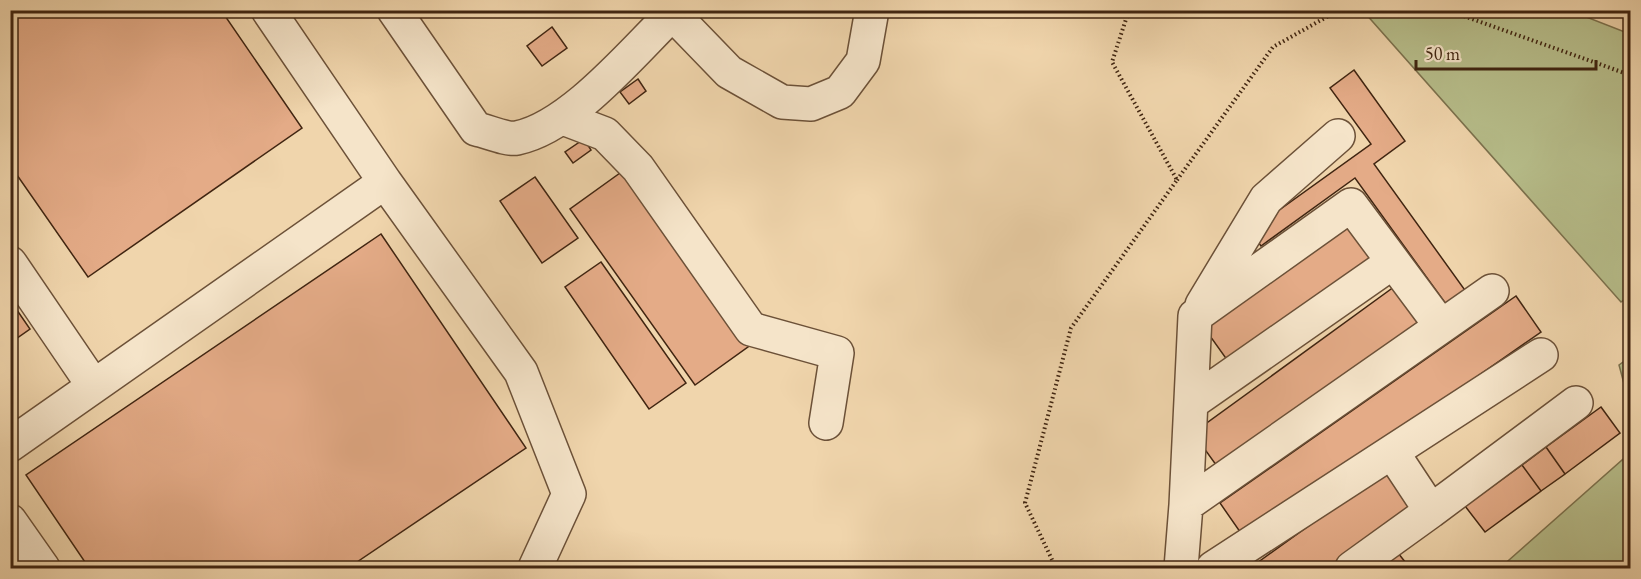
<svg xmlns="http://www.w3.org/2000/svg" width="1641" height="579" viewBox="0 0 1641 579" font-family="'EB Garamond',serif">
<rect width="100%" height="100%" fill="#f0d5ac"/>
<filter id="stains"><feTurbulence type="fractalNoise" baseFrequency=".00333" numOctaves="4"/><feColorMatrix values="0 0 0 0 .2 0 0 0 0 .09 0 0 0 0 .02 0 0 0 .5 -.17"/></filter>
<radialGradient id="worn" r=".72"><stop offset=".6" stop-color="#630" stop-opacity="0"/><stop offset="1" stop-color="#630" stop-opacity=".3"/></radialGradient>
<path fill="#b7be8b" stroke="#7c724e" stroke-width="1.5" d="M1366,10L1571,11L1630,34V295L1621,302L1365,13Z
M1630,357V406L1619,365Z
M1630,453V568H1500Z"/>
<path fill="#e4ab87" stroke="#402511" stroke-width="1.5" d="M24,10H221L302,128L88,277L10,165V20Z
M552,27L567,48L542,66L527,46Z
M1354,70L1405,141L1374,164L1467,293L1448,307L1355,178L1261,246L1250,231L1371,144L1330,88Z
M638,79L646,91L629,104L620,92Z
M584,139L591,150L573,163L565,152Z
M627,168L752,344L695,385L570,209Z
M535,177L578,238L542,263L500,201Z
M1349,225L1374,259L1230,364L1205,329Z
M381,234L526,448L348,568H89L26,475Z
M601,262L686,383L649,409L565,287Z
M1398,284L1424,320L1219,469L1193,433Z
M1516,296L1541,332L1245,539L1220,503Z
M10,300L30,329L10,343Z
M1601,407L1620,433L1565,474L1546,447Z
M1546,447L1565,474L1541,491L1522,465Z
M1522,465L1541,491L1485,532L1465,506Z
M1385,471L1413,511L1334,568H1250Z
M1398,553L1410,568H1376Z"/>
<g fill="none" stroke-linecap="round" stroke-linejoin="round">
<g stroke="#6c5138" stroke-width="36">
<path id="minor" d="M268,10L385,182L521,372L569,494L535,568
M394,10L476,129C487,131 506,140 517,138C571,127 632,53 671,15
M669,10L729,72L782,102L811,104L840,92L863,61L872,10
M563,118L605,134L638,168L751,329L837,353L826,423
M10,263L93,385
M1202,305L1266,199L1338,136
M1191,403L1393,262
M10,445L385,182
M1186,505L1195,316L1351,205L1441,326
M1431,511L1576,403
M10,521L43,568
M1181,568L1186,505L1492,291
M1213,568L1541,355
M1352,568L1431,511L1392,452"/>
</g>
<path stroke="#402511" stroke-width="4" stroke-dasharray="1.5 3" stroke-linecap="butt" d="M1447,10L1630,75
M1177,180L1273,47L1339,10
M1056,568L1025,503L1071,328L1177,180L1112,62L1129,10"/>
<use href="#minor" stroke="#f5e4c9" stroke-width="33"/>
</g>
<rect width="1641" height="579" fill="none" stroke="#f0d5ac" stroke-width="36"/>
<rect x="12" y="12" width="1617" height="555" fill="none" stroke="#402511" stroke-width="3"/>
<rect x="18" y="18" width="1605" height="543" fill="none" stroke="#402511" stroke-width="1.5"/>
<path d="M1416 60v9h180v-9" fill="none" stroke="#402511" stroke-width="3"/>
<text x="1425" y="60" font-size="18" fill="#402511" stroke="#f5e4c9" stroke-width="4.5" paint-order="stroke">50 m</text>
<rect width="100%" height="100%" filter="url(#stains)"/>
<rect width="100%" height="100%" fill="url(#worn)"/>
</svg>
